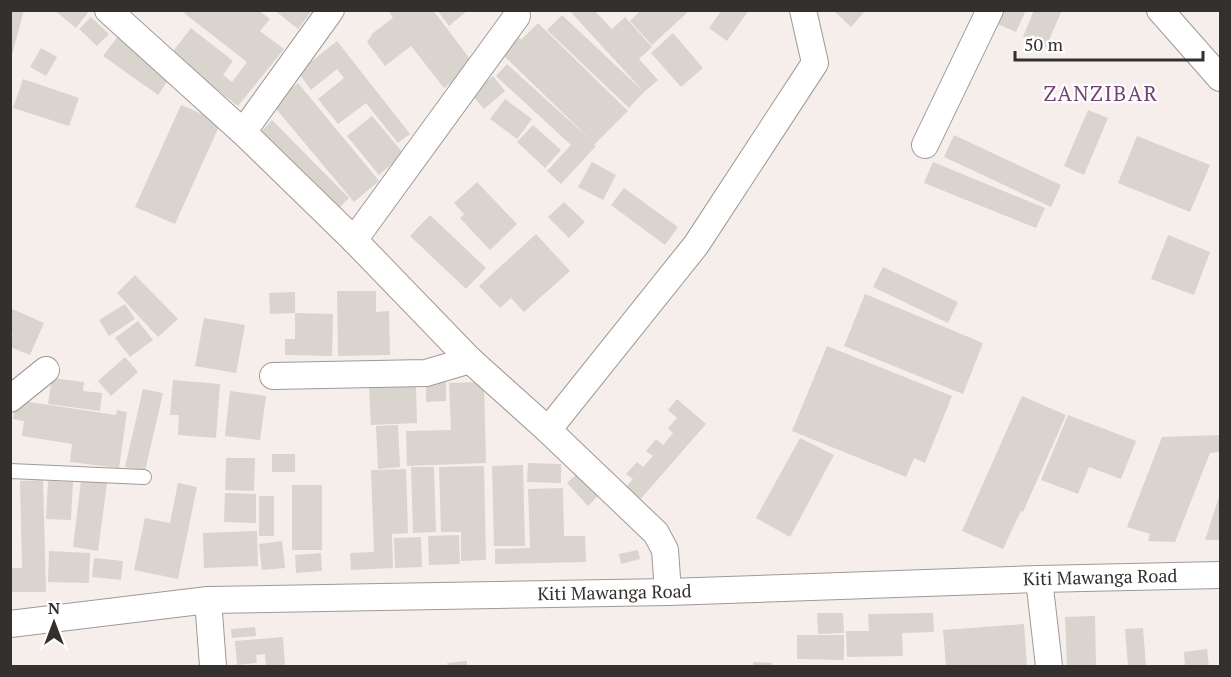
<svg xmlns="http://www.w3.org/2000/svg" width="1231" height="677" viewBox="0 0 1231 677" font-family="'PT Serif',serif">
<rect width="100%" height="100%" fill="#f6eeea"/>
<path fill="#d9d4ce" d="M10,10H24L11,58H10Z
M54,10H90L76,28Z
M186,10H258L270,19L260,31L284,49L238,106L171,54L191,28L233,61L223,75L232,82L247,62L184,13Z
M274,10H309L311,12L298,29Z
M388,10H433L470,59L455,80L444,88L411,46L385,66L367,42L373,33L393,18Z
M437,10H468L449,26Z
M569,10H594L612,29L625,17L652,47L639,59L658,80L644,92Z
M641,10H690L652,45L630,21Z
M722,10H749L727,41L709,28Z
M833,10H866L851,27Z
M1001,10H1026L1016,32L995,23Z
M1034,10H1062L1046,47L1023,37Z
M562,15L644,92L629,108L547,30Z
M91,17L109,34L97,46L79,29Z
M538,23L628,111L594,145L596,146L561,184L547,171L571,145L496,76L507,64L593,142L501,53L518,36L521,40Z
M673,33L703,68L681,87L651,53Z
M119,35L173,73L158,95L103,56Z
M337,41L410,134L398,143L366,103L338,124L318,99L344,78L337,69L311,90L298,72Z
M41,48L57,57L46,76L30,67Z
M493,76L505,91L484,109L471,94Z
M23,79L79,98L69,126L13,108Z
M298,83L379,181L354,202L272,104Z
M505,99L532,119L517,139L490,119Z
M181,105L221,122L175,224L135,207Z
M1088,110L1108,118L1084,175L1064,166Z
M372,116L404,154L379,175L347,136Z
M272,120L349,198L337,210L260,133Z
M533,125L561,150L545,168L517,142Z
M954,135L1061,185L1051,207L944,157Z
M1137,136L1210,165L1190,212L1118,183Z
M592,162L616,175L603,200L578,187Z
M933,162L1045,208L1036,228L924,183Z
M477,182L517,224L490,250L460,218L464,214L454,203Z
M624,188L678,227L665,245L611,205Z
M564,202L585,222L569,238L548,217Z
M430,215L486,268L466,289L410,236Z
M536,234L570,271L524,312L511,298L500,308L479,286Z
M1168,235L1210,252L1194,295L1151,279Z
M883,267L958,302L948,323L873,287Z
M135,275L178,319L158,337L117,293Z
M337,291H376V312L389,311L390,355L338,356Z
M295,292V313L333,314L332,356L285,355V339H295V313L270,314L269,293Z
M865,294L983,343L963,394L844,346Z
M125,304L135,319L109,336L99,320Z
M10,308L44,323L30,355L10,347L13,334L10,333Z
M204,318L245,325L236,373L195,366Z
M138,321L153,340L130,357L115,338Z
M827,346L952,396L925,463L914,458L906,477L792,431Z
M125,357L138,372L111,396L98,381Z
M52,378L84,382L83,391L102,393L100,411L48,404Z
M173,380L220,384L216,438L178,435L179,415H170Z
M446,380V401L426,402V381Z
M484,382L486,463L407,466L406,431L451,430L449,383Z
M416,386L417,423L371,425L369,387Z
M143,389L163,393L145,471L125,467Z
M230,391L266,396L260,440L225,436Z
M1022,396L1066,415L1023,512L1021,511L1003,549L962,531Z
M677,399L706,424L638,502L623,490L633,479L626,474L637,462L643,467L653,456L646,451L656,439L663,445L673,433L668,428L677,418L668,410Z
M16,400L116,415L117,410L127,412L119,468L70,462L72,444L22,436L24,421L13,419Z
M1068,415L1136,441L1121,479L1089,467L1078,494L1041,480Z
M398,425L400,467L378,469L376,426Z
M1220,435V452L1210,453L1175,542L1148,541L1150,534L1127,527L1162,437Z
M800,438L834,455L790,537L756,518Z
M272,454H295V472H272Z
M226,458H255L254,491L225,490Z
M528,463L561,464V483L527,482Z
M523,465L525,546H494L492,466Z
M484,466L486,560L461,561V532H441L439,467Z
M411,467H434L436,532L413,533Z
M406,469L408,533L392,534L393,568L351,570L350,553L374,552L371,470Z
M579,472L600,494L588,506L567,483Z
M43,480L46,592H10V568H22L20,481Z
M81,480L107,483L98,551L73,547Z
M48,481L73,482L71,520L46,519Z
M178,483L197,487L178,579L134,570L145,518L170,523Z
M292,485H322V550H292Z
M563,488L564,536H585L586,562L495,564V549L530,548L528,489Z
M225,493L256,494V523L224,522Z
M1220,494V540H1205Z
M259,496H274V536H259Z
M257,531L258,566L204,568L203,533Z
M459,535L460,564L429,565L428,536Z
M421,537L422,567L395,568L394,538Z
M282,541L285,568L262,570L259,544Z
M638,550L640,559L621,564L619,554Z
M49,551L90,553L89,583L48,582Z
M321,553L322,571L296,573L295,555Z
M94,558L123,561L121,580L92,577Z
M817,613H843L844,633L818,634Z
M933,613L934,632L902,633L903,656L847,657L846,631H869L868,614Z
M1095,616L1096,666H1067L1065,617Z
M1024,624L1027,666H946L943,630Z
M255,627L256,636L232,638L231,629Z
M1143,628L1146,666H1128L1125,629Z
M797,635H844V660L797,659Z
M283,637L285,666H266L265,654L256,655L257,663L237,665L235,641Z
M1207,649L1209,666H1185L1184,652Z
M467,661V666H448L447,663Z
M753,662L772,663V666H753Z"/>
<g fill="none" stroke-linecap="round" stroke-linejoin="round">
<g stroke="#a09995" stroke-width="16">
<path id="lane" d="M10,471L144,477"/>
</g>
<g stroke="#a09995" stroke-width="28">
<g id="street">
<path d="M108,10L243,132L354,240L470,360L548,430L656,533L665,550L668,592"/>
<path d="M1160,10L1220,78"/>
<path d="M243,132L331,10"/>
<path d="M925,145L990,10"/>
<path d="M354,240L517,16"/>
<path d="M273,376L426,373L470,360"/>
<path d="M10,399L46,370"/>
<path d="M548,430L696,245L815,63L803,10"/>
<path d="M1039,579L1049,666"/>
<path d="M208,600L213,666"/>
<path id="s1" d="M10,624L208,600L668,592L1039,579L1220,575"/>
</g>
</g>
<use href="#lane" stroke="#fff" stroke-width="14"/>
<use href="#street" stroke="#fff" stroke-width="26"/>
</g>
<g text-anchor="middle" stroke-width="4.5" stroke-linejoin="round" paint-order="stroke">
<g font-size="18" fill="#33302e" stroke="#fff">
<text dy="6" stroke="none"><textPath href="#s1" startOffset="1092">Kiti Mawanga Road</textPath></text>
<text dy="6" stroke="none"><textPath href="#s1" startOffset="606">Kiti Mawanga Road</textPath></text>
</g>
<g font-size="21" letter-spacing="1.5" fill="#744275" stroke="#fff">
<text x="1101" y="101">ZANZIBAR</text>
</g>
</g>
<rect width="1231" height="677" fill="none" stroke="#33302e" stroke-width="24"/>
<g transform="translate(54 623)" stroke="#ffffff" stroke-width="4.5" paint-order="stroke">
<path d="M0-4.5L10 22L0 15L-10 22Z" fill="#33302e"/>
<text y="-9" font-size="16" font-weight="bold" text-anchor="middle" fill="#33302e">N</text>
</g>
<path d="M1015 51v9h188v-9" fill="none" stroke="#33302e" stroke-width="3"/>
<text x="1024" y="51" font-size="18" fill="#33302e" stroke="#ffffff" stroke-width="4.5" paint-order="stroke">50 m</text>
</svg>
